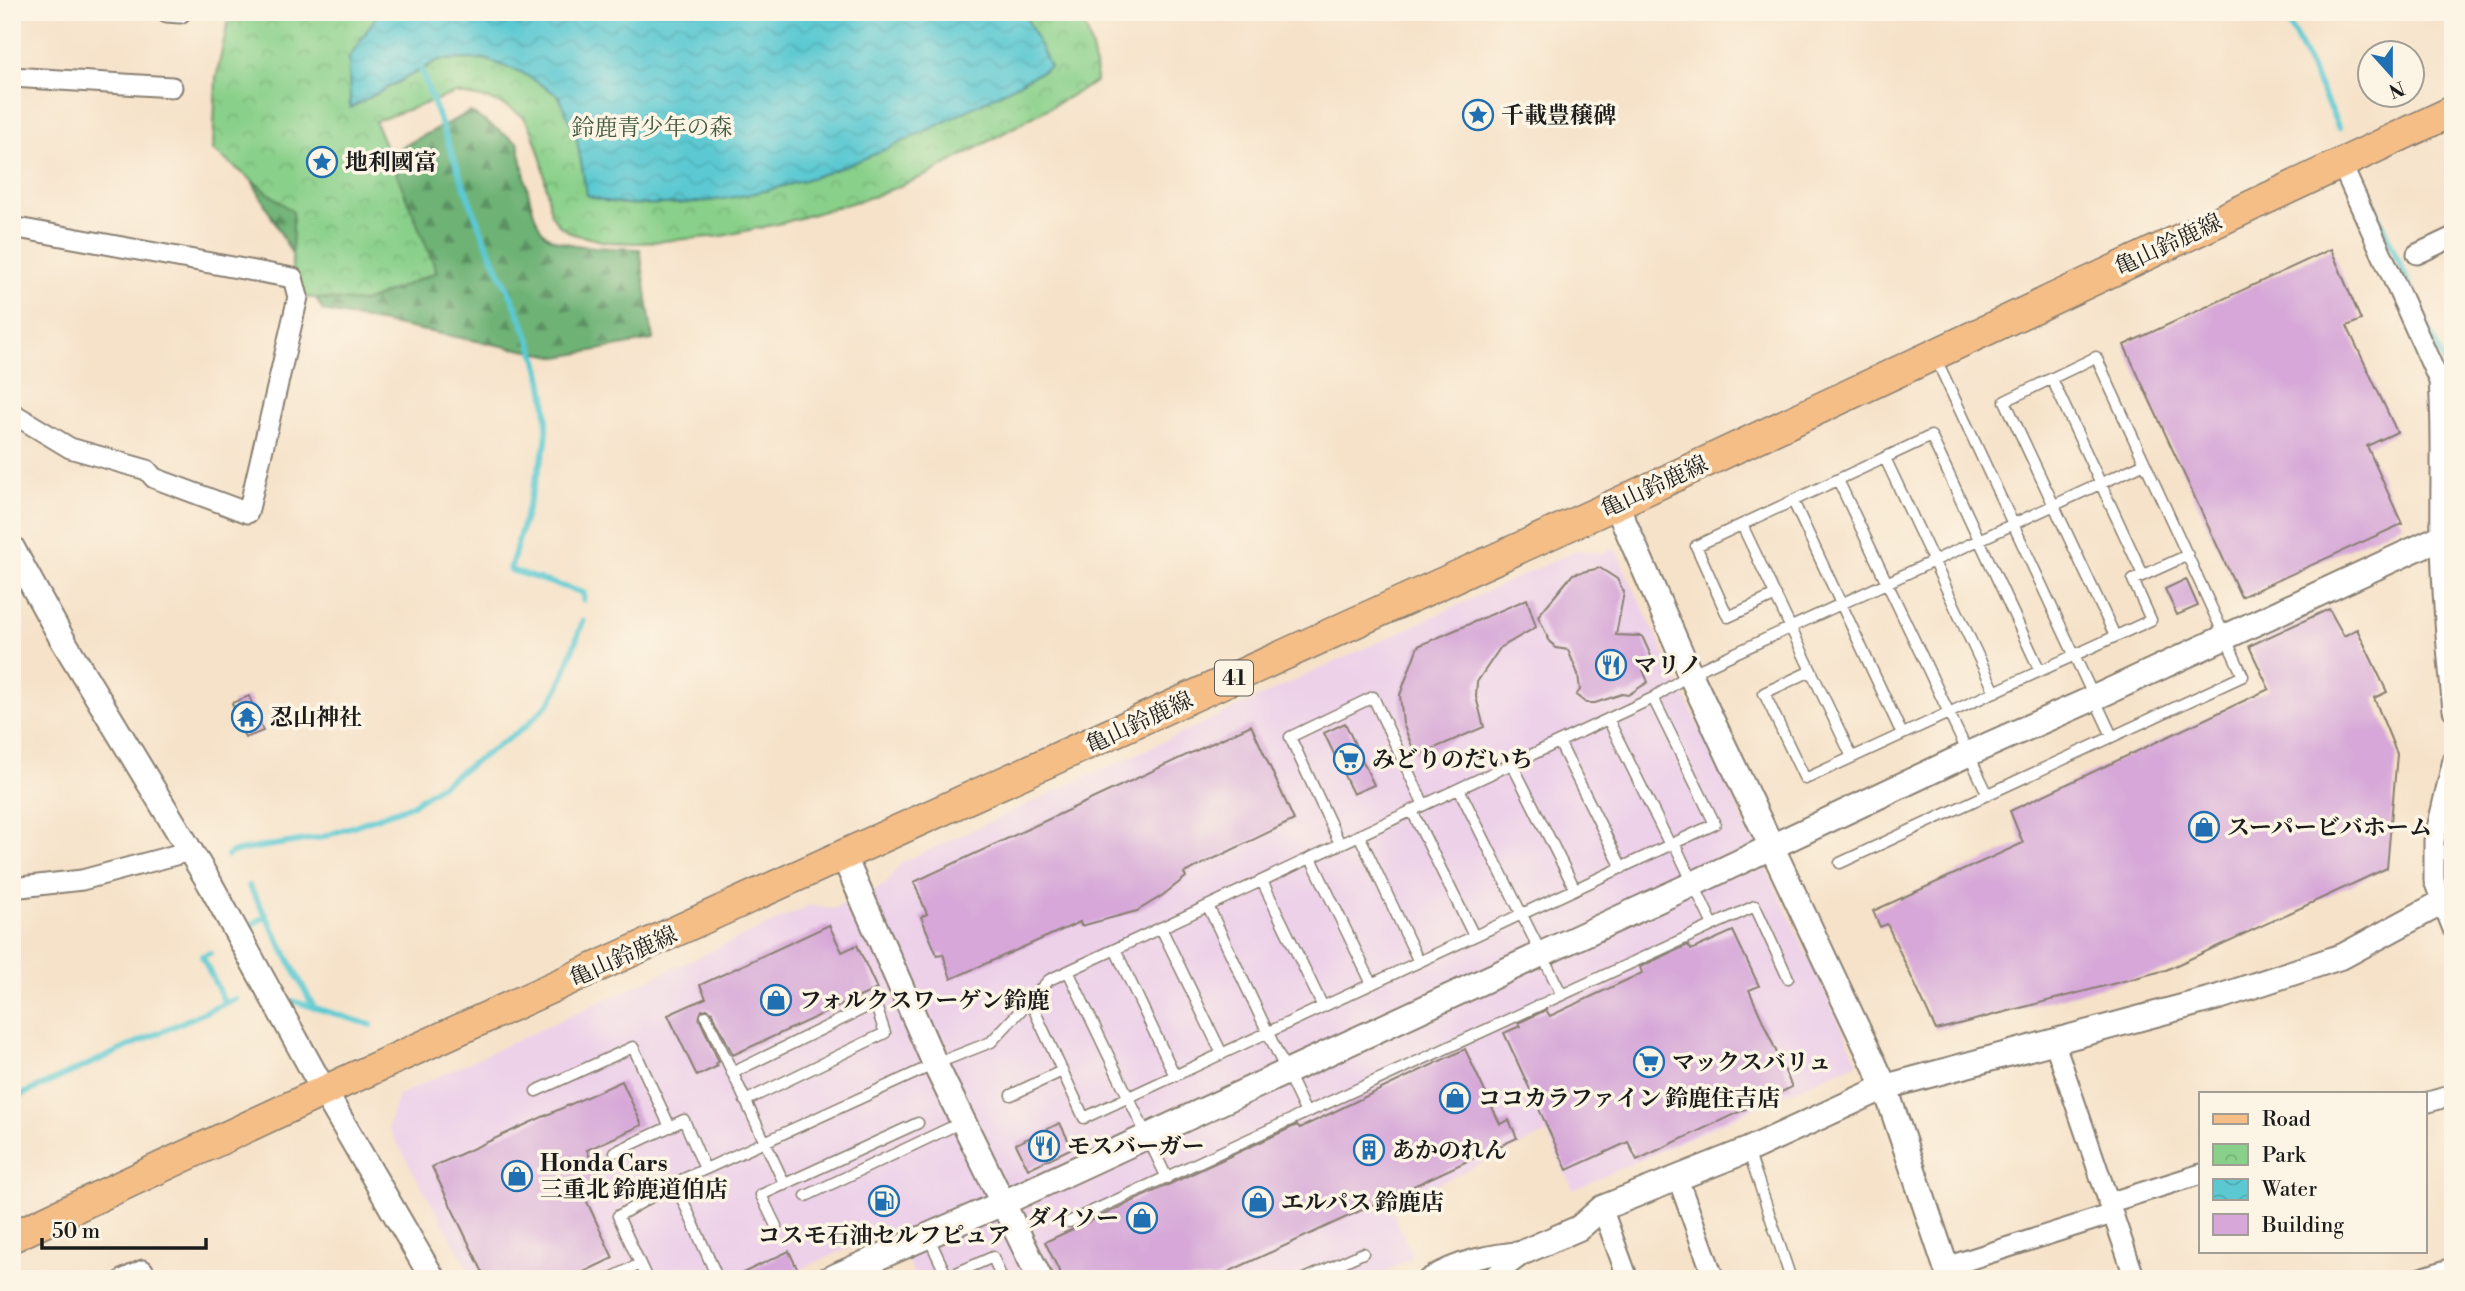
<svg xmlns="http://www.w3.org/2000/svg" width="2465" height="1291" viewBox="0 0 2465 1291" font-family="'Libre Bodoni','Noto Serif JP',serif">
<defs>
<pattern id="forest-firs" width="22" height="20" patternUnits="userSpaceOnUse" patternTransform="scale(1.75)"><rect width="22" height="20" fill="#6eb276"/><path d="M5 1l3.5 6h-7zM16 11l3.5 6h-7z" fill="#5a9060"/></pattern>
<pattern id="park-crowns" width="20" height="18" patternUnits="userSpaceOnUse" patternTransform="scale(1.75)"><rect width="20" height="18" fill="#89d08a"/><path d="M2 6a3 3 0 1 1 6 0M12 15a3 3 0 1 1 6 0" fill="none" stroke="#76b276"/></pattern>
<pattern id="water-waves" width="16" height="10" patternUnits="userSpaceOnUse" patternTransform="scale(1.75)"><rect width="16" height="10" fill="#5cc9d2"/><path d="M0 5q4-4 8 0t8 0" fill="none" stroke="#4facb4"/></pattern>
</defs>
<rect width="100%" height="100%" fill="#fcf5e5"/>
<filter id="ink" filterUnits="userSpaceOnUse"><feTurbulence type="fractalNoise" baseFrequency=".0143" numOctaves="2"/><feDisplacementMap in="SourceGraphic" scale="14" xChannelSelector="R" yChannelSelector="G"/><feConvolveMatrix kernelMatrix="1 2 1 2 8 2 1 2 1" color-interpolation-filters="sRGB"/></filter>
<filter id="wash" filterUnits="userSpaceOnUse"><feTurbulence type="fractalNoise" baseFrequency=".00686" numOctaves="4" result="noise"/><feDisplacementMap in="SourceGraphic" scale="28" xChannelSelector="R" yChannelSelector="G"/><feGaussianBlur stdDeviation="1.57" result="paint"/><feColorMatrix in="noise" values="0 0 0 0 0 0 0 0 0 0 0 0 0 0 0 0 0 1.4 0 .05"/><feComposite in="paint" operator="in"/></filter>
<g filter="url(#wash)">
<rect width="100%" height="100%" fill="#f6e2c9"/>
<path fill="#edd1e9" d="M1615,549L1858,1062L1573,1190L1547,1133L1390,1206L1413,1257L1372,1279H916L893,1229L778,1279H474L388,1127L398,1095L811,905L833,909L885,885L901,863L1577,550L1603,553Z"/>
<path fill="url(#forest-firs)" stroke="#456749" stroke-width="2" d="M275,35L386,155L470,112L518,143C523,163 531,220 544,233C559,250 618,247 640,249L653,340L559,357L323,311L238,155Z"/>
<path fill="url(#park-crowns)" stroke="#527653" stroke-width="2" d="M230,12H1080C1089,36 1096,56 1096,82L929,174L875,196L786,222L722,236L638,243L606,242L573,234L560,226L551,214L542,162L532,131L524,117L508,107L491,100L456,93L375,121L437,272L364,302L304,297L292,268L293,212L213,150L216,79Z"/>
<path fill="url(#water-waves)" stroke="#3c7277" stroke-width="2" d="M379,12H1024L1050,67C929,131 805,201 666,204C638,205 613,206 587,195L576,135L559,96L521,72L484,59L439,60L350,108L349,58Z"/>
<g fill="none" stroke-linecap="round" stroke-linejoin="round">
<path stroke="#5cc9d2" stroke-width="6" d="M2284,12L2339,128
M421,69C441,123 460,177 481,230C510,302 554,362 546,443L510,570L584,593L583,600
M2364,184L2447,370
M2453,391V429
M2453,812L2446,852L2453,887
M228,856L232,852L323,837L412,805L525,727L550,702L560,685L583,621
M249,886L266,916L252,925
M266,916L314,1008
M293,1001L371,1025
M225,1003L236,999
M12,1099L225,1003L202,956L210,953"/>
</g>
<g id="blocks">
<path fill="#d6a7d8" d="M2331,249L2361,320L2347,326L2397,432L2367,446L2402,524L2241,597L2124,345Z
M1600,568L1617,579L1624,592L1616,635L1642,636L1652,658L1643,670L1648,682L1628,695L1622,694L1595,703H1586L1576,695L1580,690L1578,674L1568,650L1556,648L1549,640L1538,616L1573,574Z
M2186,579L2198,606L2177,615L2165,589Z
M1527,599L1536,627L1500,648L1477,682L1476,697L1484,727L1416,756L1403,724L1400,695L1418,646Z
M2329,609L2344,636L2357,629L2387,692L2374,698L2397,754L2387,868L2166,970L1936,1030L1887,924L1880,927L1873,911L2023,843L2010,811L2269,689L2249,646Z
M249,696L263,731L245,738L232,703Z
M1345,723L1374,785L1353,794L1324,733Z
M1251,725L1294,820L1184,873L1186,877L1163,895L1137,911L1081,926L1080,922L951,979L943,954L937,955L921,917L927,914L914,882Z
M829,925L842,952L857,945L877,989L733,1055L712,1012L707,1009L702,1010L699,1018L719,1062L716,1063L718,1066L697,1076L668,1015L706,998L700,985Z
M1733,931L1759,986L1749,990L1792,1087L1637,1160L1628,1142L1567,1170L1504,1033L1520,1026L1518,1023L1546,1010L1550,1016L1642,973L1640,967L1688,945L1691,950Z
M1465,1049L1500,1124L1509,1120L1517,1138L1213,1279H1063L1045,1242L1297,1125L1300,1128Z
M622,1081L642,1125L587,1150L601,1186L583,1193L613,1258L569,1279H486L432,1167Z
M1060,1123L1072,1148L1028,1169L1016,1144Z
M789,1251L802,1279H730Z"/>
</g>
</g>
<g filter="url(#ink)">
<use href="#blocks" fill-opacity="0" stroke="#897f72" stroke-width="2"/>
<g fill="none" stroke-linecap="round" stroke-linejoin="round">
<g stroke="#897f72" stroke-width="13">
<path id="service" d="M1936,359L2112,736
M2052,379L2143,575
M1885,458L1995,692
M1838,480L1988,795
M1793,501L1902,734
M1742,525L1852,757
M1776,595L1728,617L1696,546L1931,436L2040,671
M1811,671L1764,693L1805,779L2151,620L2133,580L2188,555
M1608,719L1670,845
M1559,742L1622,868
M1512,764L1575,889
M1459,789L1562,995
M1412,811L1474,936
M1359,835L1419,962
M1674,843L1713,925
M1340,844L1290,737L1373,697L1424,805
M1311,858L1372,984
M1840,863L2243,676L2096,357L2005,401L2115,636
M1262,881L1323,1007
M1208,906L1306,1113
M1161,928L1222,1054
M1115,949L1175,1076
M1068,971L1167,1178
M1030,1001L1084,1118L1715,824L1653,698
M706,1016L785,1185
M732,1073L875,1003L885,1033L745,1101
M536,1091L633,1047L670,1127
M1011,1095L1062,1071
M1748,1150L1791,1279
M615,1152L684,1120L705,1169
M675,1183L718,1279
M806,1196L962,1122
M1069,1222L1755,906L1788,978
M776,1226L761,1195L918,1123
M929,1238L948,1279
M947,1277L993,1257L1002,1279
M609,1279L640,1264
M647,1279L618,1216L675,1183L935,1064L991,1042L1049,980L1653,698L1690,674L2145,463
M1305,1279L1363,1253"/>
</g>
<g stroke="#897f72" stroke-width="23">
<path id="minor" d="M167,12L180,13
M12,77L172,87
M2341,163L2439,381C2443,433 2440,485 2441,538C2442,596 2447,653 2453,710
M12,227L293,278L298,297L248,513L154,478L147,470L70,448L12,413
M2417,254L2453,237
M2453,760L2434,841V881L2453,929
M12,888L82,880L190,851
M2054,1041L2135,1279
M2425,1103L2453,1095
M1678,1179L1714,1279
M2108,1203L2201,1174
M1602,1208L1628,1279
M1946,1267L2112,1214
M124,1279L143,1270L146,1279
M1428,1279C1459,1260 1491,1254 1526,1251
M1490,1279L1526,1252
M2418,1279L2453,1268"/>
</g>
<g stroke="#897f72" stroke-width="28">
<path id="tertiary" d="M1616,504L1690,674L1885,1087L1950,1279
M12,548L61,637L209,882L324,1091L433,1279
M844,857L935,1064L1040,1279
M1526,1251L1579,1228L1602,1208L1748,1150L1885,1087L2219,997L2343,956L2441,903
M829,1279L1003,1203L1693,884L1968,754L2094,698L2441,537"/>
</g>
<g stroke="#897f72" stroke-width="33">
<path id="primary" d="M12,1237L324,1091L1616,504L2453,111"/>
</g>
<use href="#service" stroke="#fff" stroke-width="10"/>
<use href="#minor" stroke="#fff" stroke-width="19"/>
<use href="#tertiary" stroke="#fff" stroke-width="24"/>
<use href="#primary" stroke="#f6be87" stroke-width="30"/>
</g>
</g>
<defs>
<g id="sight-ring" transform="scale(1.575)"><circle r="9.5" fill="#fcf5e5" stroke="#1f6fb2" stroke-width="1.5"/><path d="M0-6L1.8-2.2L6-1.7L2.9 1.2L3.7 5.4L0 3.3L-3.7 5.4L-2.9 1.2L-6-1.7L-1.8-2.2Z" fill="#1f6fb2"/></g>
<g id="restaurant-ring" transform="scale(1.575)"><circle r="9.5" fill="#fcf5e5" stroke="#1f6fb2" stroke-width="1.5"/><path d="M-5-6h1v4h1v-4h1v4h1v-4h1v5L-1.5 .5V6h-2V.5L-5-1ZM5-6V6H3V1.5H1.5Q1.5-4 5-6Z" fill="#1f6fb2"/></g>
<g id="temple-ring" transform="scale(1.575)"><circle r="9.5" fill="#fcf5e5" stroke="#1f6fb2" stroke-width="1.5"/><path d="M0-6L5-2H3V0L6.5 2.5H4V6H1.5V3h-3V6H-4V2.5H-6.5L-3 0V-2H-5Z" fill="#1f6fb2"/></g>
<g id="supermarket-ring" transform="scale(1.575)"><circle r="9.5" fill="#fcf5e5" stroke="#1f6fb2" stroke-width="1.5"/><path d="M-6-5.5h2.5l.6 2H6L4.5 2H-2.5L-4.4-4H-6ZM-1.5 3.2a1.3 1.3 0 1 0 .1 0ZM3 3.2a1.3 1.3 0 1 0 .1 0Z" fill="#1f6fb2"/></g>
<g id="shop-ring" transform="scale(1.575)"><circle r="9.5" fill="#fcf5e5" stroke="#1f6fb2" stroke-width="1.5"/><path d="M-5-2.5h2.3a2.7 3.5 0 0 1 5.4 0H5L5.5 6h-11ZM-1.5-2.5h3a1.5 2.3 0 0 0-3 0Z" fill="#1f6fb2"/></g>
<g id="building-ring" transform="scale(1.575)"><circle r="9.5" fill="#fcf5e5" stroke="#1f6fb2" stroke-width="1.5"/><path d="M-4-6H4V6H1V3H-1V6H-4ZM-2.5-4.3h1.7v1.8h-1.7ZM.8-4.3h1.7v1.8H.8ZM-2.5-1h1.7V.8h-1.7ZM.8-1h1.7V.8H.8Z" fill="#1f6fb2"/></g>
<g id="fuel-ring" transform="scale(1.575)"><circle r="9.5" fill="#fcf5e5" stroke="#1f6fb2" stroke-width="1.5"/><path d="M-5.5-6h7V0h2V4h1.3V-2.5L3-4.5l.8-.8L6-3V5H2.5V1h-1V6h-7ZM-4.2-4.7v3.2H.2V-4.7Z" fill="#1f6fb2"/></g>
</defs>
<g fill-rule="evenodd">
<use href="#sight-ring" x="1478" y="115"/>
<use href="#sight-ring" x="322" y="162"/>
<use href="#restaurant-ring" x="1611" y="665"/>
<use href="#temple-ring" x="247" y="717"/>
<use href="#supermarket-ring" x="1349" y="759"/>
<use href="#shop-ring" x="2204" y="827"/>
<use href="#shop-ring" x="776" y="1000"/>
<use href="#supermarket-ring" x="1649" y="1062"/>
<use href="#shop-ring" x="1455" y="1098"/>
<use href="#restaurant-ring" x="1044" y="1146"/>
<use href="#building-ring" x="1369" y="1150"/>
<use href="#shop-ring" x="517" y="1176"/>
<use href="#fuel-ring" x="884" y="1201"/>
<use href="#shop-ring" x="1258" y="1202"/>
<use href="#shop-ring" x="1142" y="1218"/>
</g>
<g text-anchor="middle" stroke-width="7" stroke-linejoin="round" paint-order="stroke">
<rect fill="#fcf5e5" stroke="#5f5d58" stroke-width="2" x="1215" y="660.5" width="38" height="35" rx="5"/>
<g font-size="21" font-weight="bold" fill="#1c1c1c">
<text x="1234" y="685">41</text>
</g>
<g font-size="23" font-weight="bold" fill="#1c1c1c" stroke="#fcf5e5" text-anchor="start">
<text x="1501" y="123">千載豊穣碑</text>
<text x="345" y="170">地利國富</text>
<text x="1634" y="673">マリノ</text>
<text x="270" y="725">忍山神社</text>
<text x="1372" y="767">みどりのだいち</text>
<text x="2227" y="835">スーパービバホーム</text>
<text x="799" y="1008">フォルクスワーゲン鈴鹿</text>
<text x="1672" y="1070">マックスバリュ</text>
<text x="1478" y="1106">ココカラファイン 鈴鹿住吉店</text>
<text x="1067" y="1154">モスバーガー</text>
<text x="1392" y="1158">あかのれん</text>
<text x="540" y="1171">Honda Cars<tspan x="540" dy="26">三重北 鈴鹿道伯店</tspan></text>
<text x="1281" y="1210">エルパス 鈴鹿店</text>
<text x="1119" y="1226" text-anchor="end">ダイソー</text>
<text x="884" y="1243" text-anchor="middle">コスモ石油セルフピュア</text>
</g>
<g font-size="23" fill="#425b42" stroke="#fcf5e5">
<text x="652" y="135">鈴鹿青少年の森</text>
</g>
<g font-size="23" fill="#1c1c1c" stroke="#fcf5e5">
<text transform="translate(2168 244) rotate(-25)" y="8">亀山鈴鹿線</text>
<text transform="translate(1654 486) rotate(-25)" y="8">亀山鈴鹿線</text>
<text transform="translate(1139 722) rotate(-25)" y="8">亀山鈴鹿線</text>
<text transform="translate(623 956) rotate(-24)" y="8">亀山鈴鹿線</text>
</g>
</g>
<rect width="2465" height="1291" fill="none" stroke="#fcf5e5" stroke-width="42"/>
<rect x="2199" y="1092" width="228" height="161" fill="#fcf5e5" stroke="#a29e95" stroke-width="2"/>
<rect x="2213" y="1114" width="35" height="10" fill="#f6be87" stroke="#a29e95" stroke-width="2"/>
<text x="2262" y="1126" font-size="21" fill="#1c1c1c">Road</text>
<rect x="2213" y="1144" width="35" height="21" fill="url(#park-crowns)" stroke="#a29e95" stroke-width="2"/>
<text x="2262" y="1162" font-size="21" fill="#1c1c1c">Park</text>
<rect x="2213" y="1179" width="35" height="21" fill="url(#water-waves)" stroke="#a29e95" stroke-width="2"/>
<text x="2262" y="1196" font-size="21" fill="#1c1c1c">Water</text>
<rect x="2213" y="1214" width="35" height="21" fill="#d6a7d8" stroke="#a29e95" stroke-width="2"/>
<text x="2262" y="1232" font-size="21" fill="#1c1c1c">Building</text>
<g transform="translate(2391 74) rotate(159)"><circle r="33" fill="#fcf5e5" stroke="#a29e95" stroke-width="2"/>
<path d="M0-5L12 26L0 18L-12 26Z" fill="#1f6fb2"/>
<text y="-10" font-size="19" font-weight="bold" text-anchor="middle" fill="#1c1c1c">N</text>
</g>
<path d="M42 1238v10h164v-10" fill="none" stroke="#1c1c1c" stroke-width="3.5"/>
<text x="52" y="1238" font-size="21" fill="#1c1c1c" stroke="#fcf5e5" stroke-width="5" paint-order="stroke">50 m</text>
</svg>
